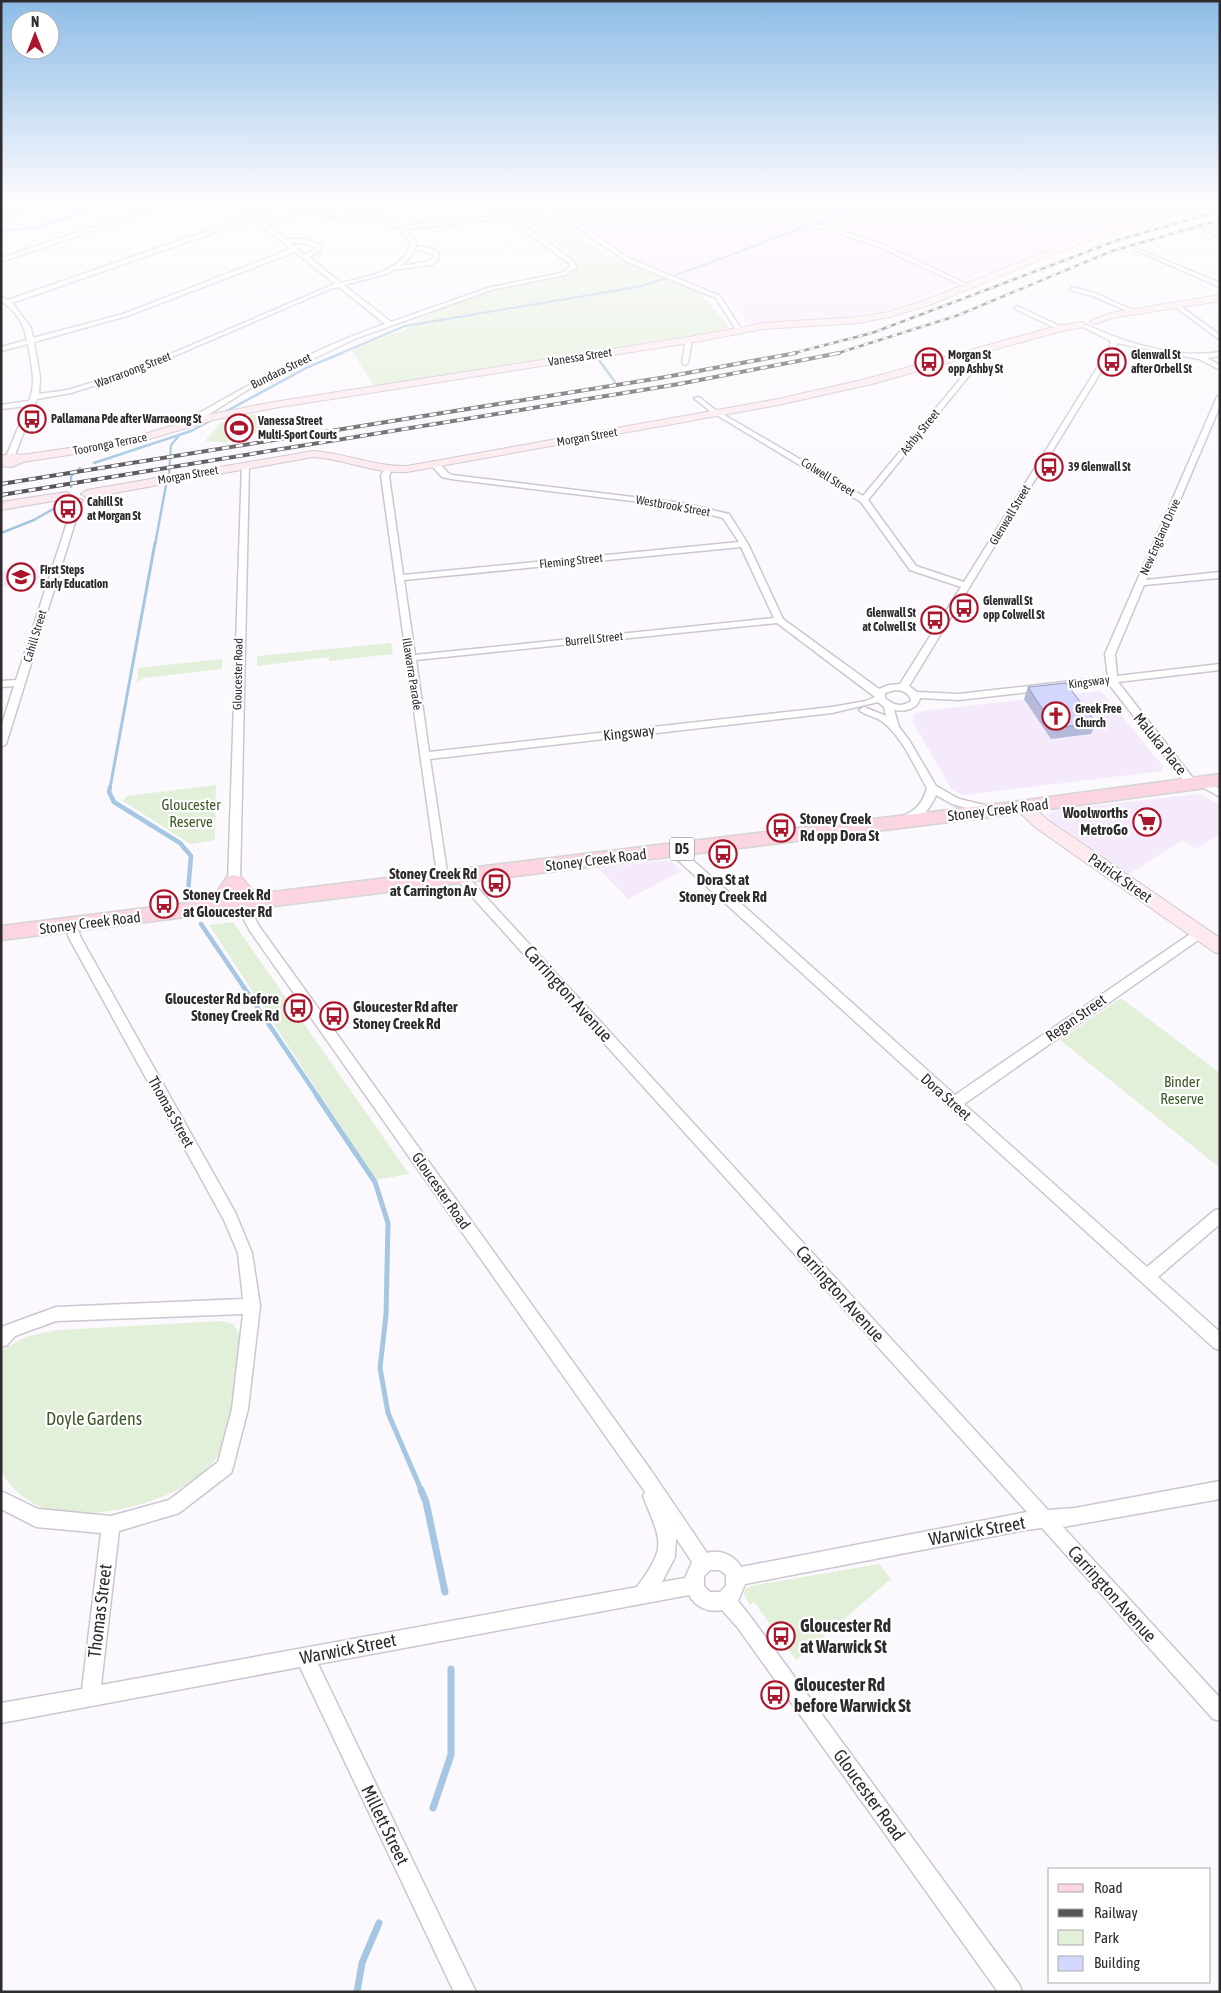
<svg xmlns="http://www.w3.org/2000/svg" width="1221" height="1993" viewBox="0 0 1221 1993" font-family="'Asap Condensed',sans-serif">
<rect width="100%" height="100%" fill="#fcf9fe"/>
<path fill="#f5e9fc" d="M43,567L38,584L1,587V570Z
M1101,691L1163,766L1162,771L964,795L952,790L913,722V715L923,711Z
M1199,794L1220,805V834L1197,849L1183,840L1129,874L1051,820L1047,815L1058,810Z
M666,860L672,862L682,871L628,899L598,868Z"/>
<path fill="#faeafd" d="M549,203H1194L1076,237L885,311L839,318L747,323L726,295L638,261Z"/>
<path fill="#e2f0d9" d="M500,203H530L605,255H611L700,293L729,326L724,329L686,338L375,387L351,350L413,326L410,324L446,306L506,287L572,274L579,259Z
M250,414L272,416L257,434L235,433L227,443L205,441L221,422L242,424Z
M391,643L393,654L329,661V657L257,666V656Z
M222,659V669L144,678L137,682L138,668Z
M216,785L215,840L190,844L123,801L127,796Z
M233,922L409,1174L376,1180L209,925Z
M1121,998L1220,1073V1168L1060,1040Z
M222,1321L233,1324L240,1335C240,1370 236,1431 215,1460C184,1501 96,1523 47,1509C27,1503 11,1489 1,1471V1352L4,1349L25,1337L57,1330Z
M879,1564L891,1579L796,1660L754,1602L750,1605L744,1595L745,1589L751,1586Z"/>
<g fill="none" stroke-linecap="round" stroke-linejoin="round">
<path stroke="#a5c7e3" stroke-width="2" d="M1,231L33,228L111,203
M339,354L405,326L637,287C720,264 797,224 880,203"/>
<path stroke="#a5c7e3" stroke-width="2.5" d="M599,360L615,382
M223,413L308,367L342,353
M94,463L191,431L214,419
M169,475L171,445L178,437
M71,487V476L80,468
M1,533L34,520L55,508
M155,545L166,485"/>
<path stroke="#a5c7e3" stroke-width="3" d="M110,788L155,543"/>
<path stroke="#a5c7e3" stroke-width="4.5" d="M110,787L109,792L114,802L180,843L191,856L188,892
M201,924L318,1097"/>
<path stroke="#a5c7e3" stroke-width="5" d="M317,1096L375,1182L388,1223L386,1315L380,1368L388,1413L422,1492"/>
<path stroke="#a5c7e3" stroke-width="7" d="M421,1490L426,1502L445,1592
M433,1808L451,1755V1669
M357,1992L362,1963L379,1923"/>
<g stroke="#cdc6d2" stroke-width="3">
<path id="street" d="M38,203H46L1,220V216Z
M165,203H173L1,262V258Z
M235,203H241L256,215L308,210L378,217L387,211V209L355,205L319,209L316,207C330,200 379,200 393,208L392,213L383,219L403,226L503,215L488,203H494L575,262L576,268L565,275L491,290L357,338L249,389L203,418L202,423H196V415C256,380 319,347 385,324L339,287L330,289L137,372L71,393L37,399L14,457L7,459L6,457L27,406L1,409V405L29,401C37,382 31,364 28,344L1,351V347L27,340C24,323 15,310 1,301V296L8,300L250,216ZM308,214L378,220L401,229L410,242C407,271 364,277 341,283L309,257L319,252L321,246L305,239H286L259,218ZM507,218L570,264V267L561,273L488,288L391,322L344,285L386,274L393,270L431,265L438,260V252L430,248L415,246L416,242L407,229ZM253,219L291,249L123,314L33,338L31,328L12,303ZM290,243H304L316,248L305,255ZM415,249L433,254V258L427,262L400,266L408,260ZM295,252L335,284L133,370L68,390L39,394L40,377L34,342L127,316Z
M542,203H548L630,259L720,296L741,329L736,330L716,298L626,261Z
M739,203H747L879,243L971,286L966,287L875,245Z
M1204,228L1220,233V237L1204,230Z
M1135,248L1220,283V287L1135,250Z
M1072,287L1097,294L1137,312L1132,313L1093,296L1070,290Z
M1176,303L1220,335V340L1174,306Z
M1017,306L1062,327L1063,328L1058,329L1015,309Z
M1083,325H1087C1125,343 1177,359 1220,352V356L1207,358L1220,365V370L1199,359L1117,343L1116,347L909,686L917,692L959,694L1108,677L1105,654L1217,397L1220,395V406L1146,580L1220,572V578L1144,585L1115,654L1117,676L1220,664V670L1118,682L1196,782L1201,779L1220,789V797L1197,784L1192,787L1188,786L1108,683L959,700L920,698C918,709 905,712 894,710L899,727L909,740L936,786L959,799L993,807L994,810L989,814L952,804L936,795C931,808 916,828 899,824L898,821L899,818C915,811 922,805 927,788C914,766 902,735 880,720C873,716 865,715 859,710L864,707L886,716L884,707L878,702L832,713L430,759L448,878L442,882L438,881L381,476L385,468L392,470L389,476L403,575L739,542L723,518L682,507L451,479L442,477L432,466V462H438L448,473L452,475L682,503L729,514L748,544L783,619L879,689L889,685L900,684L961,587L910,570L861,502L710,411L694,398L699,397L714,409L863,496L976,360L973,352L978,351L982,356L981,361L868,500L916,566L964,582L1110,347L1111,341L1083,327ZM741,547L774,618L415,655L404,580ZM777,623L875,697L866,701L832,707L429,752L416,660ZM895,690C902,690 910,693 911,701C901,708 893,705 885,698V693Z
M689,338L692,340L688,363L685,365L682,363L686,340Z
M242,464L249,466L240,882L234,886L228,882Z
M75,498L82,500L6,744L1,747V727L14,686L1,687V681L16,680Z
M674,846L678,847L955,1095L1196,930H1204L1206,933L1204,936L964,1104L1147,1267L1215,1210L1220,1209V1224L1158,1277L1220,1332V1350L1214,1348L670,853L668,850Z
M460,872L464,873L1048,1510L1075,1508L1220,1481V1499L1063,1527L1220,1698V1721L1213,1719L1042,1528L1025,1530L745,1584L738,1601L750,1616L1019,1984L1022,1992H998L738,1628L722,1610C709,1613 695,1607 689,1595L318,1664L476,1992H454L300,1667L1,1723V1703L82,1689L101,1533L36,1527L1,1509V1491L38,1509L111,1516L169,1500L218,1462L232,1409L243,1314L56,1321L15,1336L7,1345L1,1347V1329L4,1326L56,1307L243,1299L238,1253L224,1220L69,938L65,925L71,921L75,922L81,938L235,1212L252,1253L260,1306L248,1409L233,1467L231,1473L179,1513L119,1531L101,1685L637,1587C668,1545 661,1542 643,1496L645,1492L250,931L236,905L242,901L246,902L259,926L650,1469L707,1553C720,1549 734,1555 741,1567L1027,1512L456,879L454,876L456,873ZM676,1538L692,1562L685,1578L662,1582L675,1557ZM710,1570H720L726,1575V1586L720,1592H710L704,1586V1576Z"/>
</g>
<g stroke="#cdc6d2" stroke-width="2">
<path id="secondary" d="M1203,203H1218L1140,224L1080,244L932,304L890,317L858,323L764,329L689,343L274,408L213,420L126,446L23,462L12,467L1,466V456L13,453L21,455L125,440L207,415L274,402L689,337L764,323L858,317L888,312L926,300L1074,240L1134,220Z
M1220,295V301L1112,318L1095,324L1090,321L1110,313Z
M1081,322L1084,323V327L1061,331L872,384L778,405L407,472C374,474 345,459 313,457L87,498L81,494L87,490L313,451C345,453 375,467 407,466L778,399L866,379L1057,326Z
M66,492L70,494V498L1,510V502Z
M1022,802L1028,803L1048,820L1220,938V954L1214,952L1036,828L1014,807L1016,803Z"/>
</g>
<g stroke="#d5d5d5" stroke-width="3">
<path id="primary" d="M1220,774V786L1005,815L1,940V926L211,900L227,877L234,875L241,877L253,891L264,893L1005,803Z"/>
</g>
<use href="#street" fill="#fff" fill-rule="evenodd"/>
<use href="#secondary" fill="#fdeaef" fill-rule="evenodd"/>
<use href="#primary" fill="#fbd5df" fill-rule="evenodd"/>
<g stroke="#59565a" stroke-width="2.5">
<path id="rail-far1" d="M790,354L872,333L1118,240L1220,211
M835,354L956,316L1112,251L1220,220"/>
</g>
<g stroke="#59565a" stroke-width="4">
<path id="rail" d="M1,484L660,378L796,353
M1,495L679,384L839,353"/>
</g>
<use href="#rail-far1" stroke="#fff" stroke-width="2" stroke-dasharray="5" stroke-linecap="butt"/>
<use href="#rail" stroke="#fff" stroke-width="2.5" stroke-dasharray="7" stroke-linecap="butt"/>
</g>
<path fill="#b5b9da" d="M1028,687L1096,723L1091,734L1051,739L1024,699Z"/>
<path fill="#d3d7fe" stroke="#9496b2" d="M1066,683L1096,723L1055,728L1028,687Z"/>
<linearGradient id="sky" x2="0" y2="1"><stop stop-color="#8dbce6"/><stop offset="0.42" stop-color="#fefcff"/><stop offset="1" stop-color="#fefcff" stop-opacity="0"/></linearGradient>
<rect width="1221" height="482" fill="url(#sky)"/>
<defs>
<g id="bus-ring" transform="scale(1.4375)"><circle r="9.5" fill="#fff" stroke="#ac162d" stroke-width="1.5"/><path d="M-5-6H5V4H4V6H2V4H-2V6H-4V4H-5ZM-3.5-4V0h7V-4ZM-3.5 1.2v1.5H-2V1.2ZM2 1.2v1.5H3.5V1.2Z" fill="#ac162d"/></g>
<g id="stadium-ring" transform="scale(1.4375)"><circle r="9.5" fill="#fff" stroke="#ac162d" stroke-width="1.5"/><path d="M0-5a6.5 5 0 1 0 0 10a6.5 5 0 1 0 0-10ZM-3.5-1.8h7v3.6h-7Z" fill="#ac162d"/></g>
<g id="school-ring" transform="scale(1.4375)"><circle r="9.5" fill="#fff" stroke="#ac162d" stroke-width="1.5"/><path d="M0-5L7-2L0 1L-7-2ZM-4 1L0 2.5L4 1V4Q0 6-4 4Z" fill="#ac162d"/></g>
<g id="church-ring" transform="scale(1.4375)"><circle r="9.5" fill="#fff" stroke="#ac162d" stroke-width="1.5"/><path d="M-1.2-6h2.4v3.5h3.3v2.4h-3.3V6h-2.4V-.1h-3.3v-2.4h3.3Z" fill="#ac162d"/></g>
<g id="supermarket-ring" transform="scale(1.4375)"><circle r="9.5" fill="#fff" stroke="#ac162d" stroke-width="1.5"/><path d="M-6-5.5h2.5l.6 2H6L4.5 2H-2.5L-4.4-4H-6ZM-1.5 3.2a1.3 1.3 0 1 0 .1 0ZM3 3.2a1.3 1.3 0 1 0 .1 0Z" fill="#ac162d"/></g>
</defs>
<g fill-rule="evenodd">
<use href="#bus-ring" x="929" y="362"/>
<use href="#bus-ring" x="1112" y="362"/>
<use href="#bus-ring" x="32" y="419"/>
<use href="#stadium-ring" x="239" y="428"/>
<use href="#bus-ring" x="1049" y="467"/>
<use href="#bus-ring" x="68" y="509"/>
<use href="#school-ring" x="21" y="577"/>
<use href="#bus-ring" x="964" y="608"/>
<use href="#bus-ring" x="935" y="620"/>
<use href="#church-ring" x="1056" y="716"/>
<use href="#supermarket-ring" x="1147" y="822"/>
<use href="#bus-ring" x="781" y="828"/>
<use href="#bus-ring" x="723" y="854"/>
<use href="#bus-ring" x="496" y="883"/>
<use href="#bus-ring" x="164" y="904"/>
<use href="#bus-ring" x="298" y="1008"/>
<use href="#bus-ring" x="334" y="1016"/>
<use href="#bus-ring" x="781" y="1636"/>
<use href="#bus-ring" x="775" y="1695"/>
</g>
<g text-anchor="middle" stroke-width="4.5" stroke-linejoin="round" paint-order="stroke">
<g font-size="12" font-weight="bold" fill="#2e2b2f" stroke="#fff" text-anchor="start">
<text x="948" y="359">Morgan St<tspan x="948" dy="14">opp Ashby St</tspan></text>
<text x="1131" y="359">Glenwall St<tspan x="1131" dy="14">after Orbell St</tspan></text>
<text x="51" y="423">Pallamana Pde after Warraoong St</text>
<text x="258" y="425">Vanessa Street<tspan x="258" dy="14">Multi-Sport Courts</tspan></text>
<text x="1068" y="471">39 Glenwall St</text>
<text x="87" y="506">Cahill St<tspan x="87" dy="14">at Morgan St</tspan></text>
<text x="40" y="574">First Steps<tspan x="40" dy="14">Early Education</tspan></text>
<text x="983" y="605">Glenwall St<tspan x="983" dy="14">opp Colwell St</tspan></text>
<text x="916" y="617" text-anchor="end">Glenwall St<tspan x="916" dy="14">at Colwell St</tspan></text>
<text x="1075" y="713">Greek Free<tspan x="1075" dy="14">Church</tspan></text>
</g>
<g font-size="12" fill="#2e2b2f" stroke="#fff">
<text transform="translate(580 357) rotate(-9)" y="4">Vanessa Street</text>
<text transform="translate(133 370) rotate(-21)" y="4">Warraroong Street</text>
<text transform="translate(281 371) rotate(-26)" y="4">Bundara Street</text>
<text transform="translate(920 432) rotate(-51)" y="4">Ashby Street</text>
<text transform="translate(587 437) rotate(-10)" y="4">Morgan Street</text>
<text transform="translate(110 444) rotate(-11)" y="4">Tooronga Terrace</text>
<text transform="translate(188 475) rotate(-10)" y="4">Morgan Street</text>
<text transform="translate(828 477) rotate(32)" y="4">Colwell Street</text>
<text transform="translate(673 506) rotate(10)" y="4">Westbrook Street</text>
<text transform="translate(1010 515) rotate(-59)" y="4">Glenwall Street</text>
<text transform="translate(1160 537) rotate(-66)" y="4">New England Drive</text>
<text transform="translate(571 561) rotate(-6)" y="4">Fleming Street</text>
<text transform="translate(35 636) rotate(-73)" y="4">Cahill Street</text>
<text transform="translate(594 639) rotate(-6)" y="4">Burrell Street</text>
<text transform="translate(238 674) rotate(-89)" y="4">Gloucester Road</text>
<text transform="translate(412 674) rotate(81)" y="4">Illawarra Parade</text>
<text transform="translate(1089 682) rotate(-7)" y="4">Kingsway</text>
</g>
<rect fill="#fff" stroke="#6d6b6d" stroke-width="1" x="669.5" y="837.5" width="25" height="23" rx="4"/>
<g font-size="14" font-weight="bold" fill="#2e2b2f">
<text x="682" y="854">D5</text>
</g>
<g font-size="15" fill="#2e2b2f" stroke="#fff">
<text transform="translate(629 733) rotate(-6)" y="5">Kingsway</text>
<text transform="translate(1160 744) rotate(51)" y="5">Maluka Place</text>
<text transform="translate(998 810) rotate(-7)" y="5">Stoney Creek Road</text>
<text transform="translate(596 860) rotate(-7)" y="5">Stoney Creek Road</text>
<text transform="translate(1120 878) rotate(35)" y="5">Patrick Street</text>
<text transform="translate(90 923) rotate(-7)" y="5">Stoney Creek Road</text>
<text transform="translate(1076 1018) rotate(-35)" y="5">Regan Street</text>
<text transform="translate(946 1097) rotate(42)" y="5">Dora Street</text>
<text transform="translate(171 1112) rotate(61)" y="5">Thomas Street</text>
<text transform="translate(441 1191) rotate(55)" y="5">Gloucester Road</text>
</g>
<g font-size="15" fill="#3e5a28" stroke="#fff">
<text x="191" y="810">Gloucester<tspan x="191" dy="17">Reserve</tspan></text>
<text x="1182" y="1087">Binder<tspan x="1182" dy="17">Reserve</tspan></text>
</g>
<g font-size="15" font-weight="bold" fill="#2e2b2f" stroke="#fff" text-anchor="end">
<text x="1128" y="818">Woolworths<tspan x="1128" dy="17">MetroGo</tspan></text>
<text x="800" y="824" text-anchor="start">Stoney Creek<tspan x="800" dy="17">Rd opp Dora St</tspan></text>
<text x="477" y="879">Stoney Creek Rd<tspan x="477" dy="17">at Carrington Av</tspan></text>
<text x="723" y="885" text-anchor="middle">Dora St at<tspan x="723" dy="17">Stoney Creek Rd</tspan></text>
<text x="183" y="900" text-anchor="start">Stoney Creek Rd<tspan x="183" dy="17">at Gloucester Rd</tspan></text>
<text x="279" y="1004">Gloucester Rd before<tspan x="279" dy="17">Stoney Creek Rd</tspan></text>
<text x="353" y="1012" text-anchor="start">Gloucester Rd after<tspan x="353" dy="17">Stoney Creek Rd</tspan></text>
</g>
<g font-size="18" fill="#2e2b2f" stroke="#fff">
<text transform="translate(568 994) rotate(48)" y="6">Carrington Avenue</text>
<text transform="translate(840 1294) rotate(48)" y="6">Carrington Avenue</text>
<text transform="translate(977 1531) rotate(-10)" y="6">Warwick Street</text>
<text transform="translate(1112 1594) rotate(48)" y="6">Carrington Avenue</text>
<text transform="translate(100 1611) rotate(-83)" y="6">Thomas Street</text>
<text transform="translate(348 1649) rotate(-11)" y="6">Warwick Street</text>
<text transform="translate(869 1795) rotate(54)" y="6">Gloucester Road</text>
<text transform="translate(385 1825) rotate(64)" y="6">Millett Street</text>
</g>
<g font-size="18" fill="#3e5a28" stroke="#fff">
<text x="94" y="1425">Doyle Gardens</text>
</g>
<g font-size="18" font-weight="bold" fill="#2e2b2f" stroke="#fff" text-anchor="start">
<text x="800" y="1632">Gloucester Rd<tspan x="800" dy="21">at Warwick St</tspan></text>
<text x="794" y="1691">Gloucester Rd<tspan x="794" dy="21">before Warwick St</tspan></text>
</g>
</g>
<rect width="1221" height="1993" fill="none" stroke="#2e2b2f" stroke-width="5"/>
<rect x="1048" y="1868" width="162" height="115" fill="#ffffff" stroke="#abaaac"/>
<rect x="1058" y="1884" width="25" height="8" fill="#fbd5df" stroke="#abaaac"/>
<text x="1094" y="1893" font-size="15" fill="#2e2b2f">Road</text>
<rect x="1058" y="1909" width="25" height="8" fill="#59565a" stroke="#abaaac"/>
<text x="1094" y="1918" font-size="15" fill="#2e2b2f">Railway</text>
<rect x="1058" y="1930" width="25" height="15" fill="#e2f0d9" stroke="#abaaac"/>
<text x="1094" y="1943" font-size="15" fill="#2e2b2f">Park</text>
<rect x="1058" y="1956" width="25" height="15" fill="#d3d7fe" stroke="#abaaac"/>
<text x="1094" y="1968" font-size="15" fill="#2e2b2f">Building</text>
<g transform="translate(35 35)"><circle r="24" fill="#ffffff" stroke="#abaaac"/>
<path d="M0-4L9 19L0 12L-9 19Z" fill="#ac162d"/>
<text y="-8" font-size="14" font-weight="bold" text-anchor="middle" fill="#2e2b2f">N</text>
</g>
</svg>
